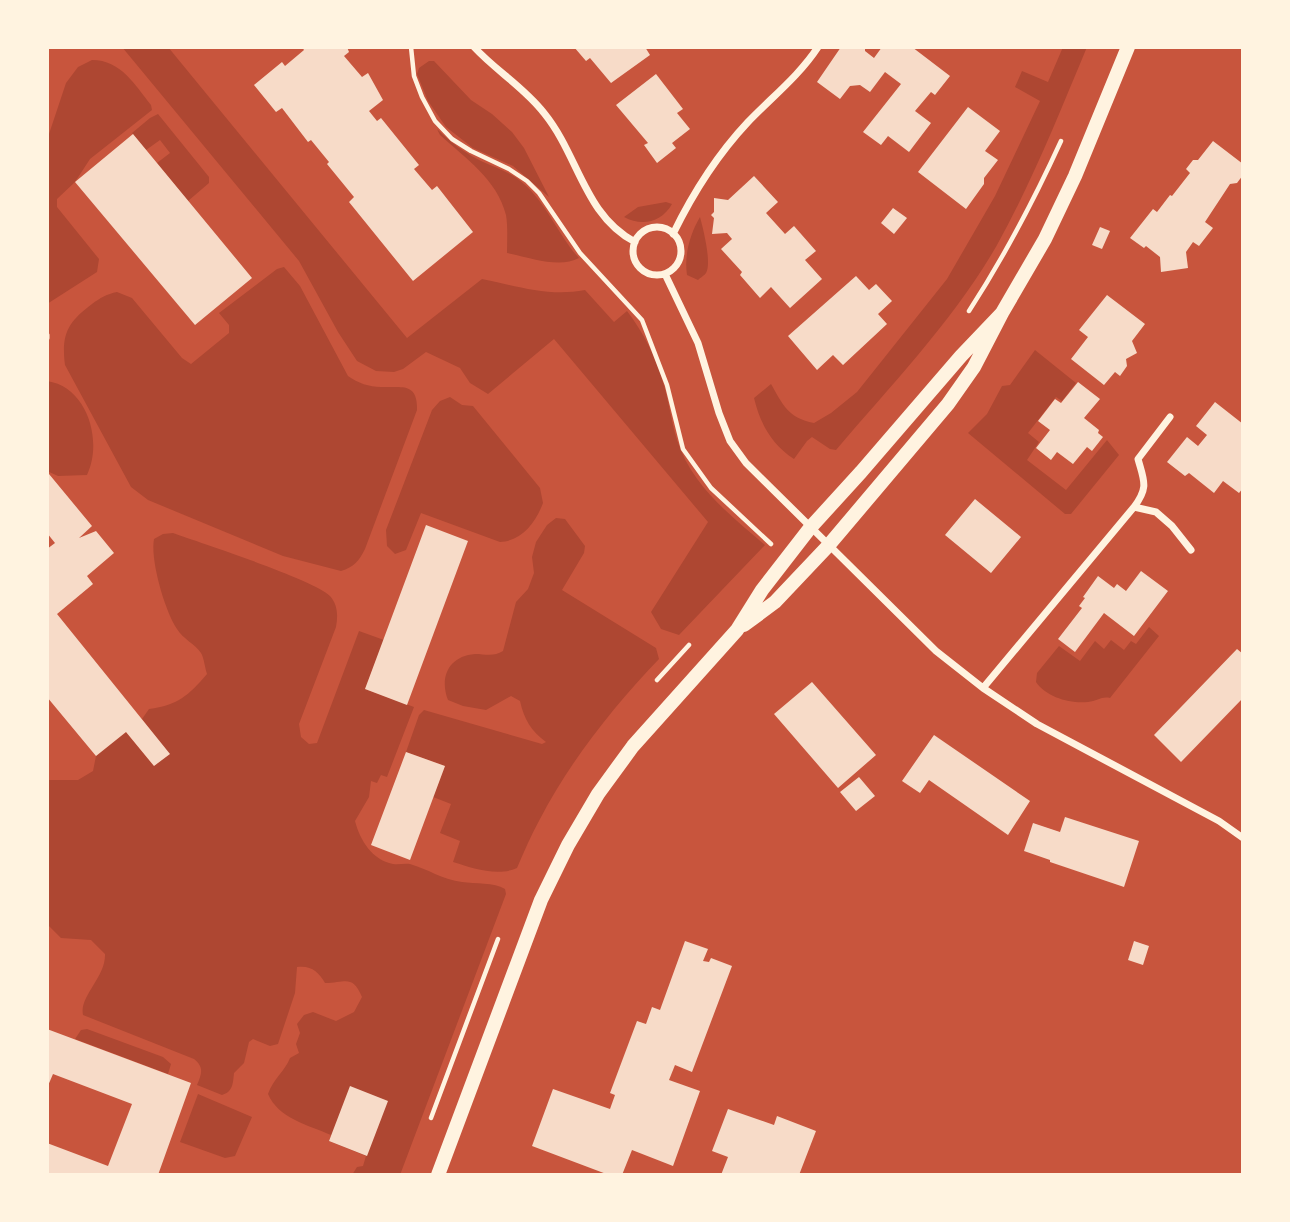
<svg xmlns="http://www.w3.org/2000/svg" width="1290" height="1222" viewBox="0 0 1290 1222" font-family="Commissioner,sans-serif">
<rect width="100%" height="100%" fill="#c8553d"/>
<path fill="#ae4732" d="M122,47H168L407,338L482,279C517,286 549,297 585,290L614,322L627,311C643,332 656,357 663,382C669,401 671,421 677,440C692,486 730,515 765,545L679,635L661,629L651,612L708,522L554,339L488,394L470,383L460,368L426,352L403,369L394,372L376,371L357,361L338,332L299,261Z
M1063,47H1087C1059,114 1032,182 997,245C954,320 892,384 836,450L830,449L812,437L807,441L794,459C771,444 760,423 754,398L771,384C783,405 788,418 814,423L831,413L857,392L947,279L995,196L1040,101L1015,87L1022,71L1048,82Z
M92,60C121,60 135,85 151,105L152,110L90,159L75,182L57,199V207L99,259L97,272L47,304V140L66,83L78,67Z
M429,61H434L471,100L492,114L512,132L524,148L549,197L513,166L473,148L446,127L428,101L417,74L419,68Z
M158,114L209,177V183L188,201L157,163L170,153L160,140L146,150L132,133L150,118Z
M437,129C450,142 465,153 481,161C496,168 511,172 524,184C547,204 558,235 579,258C559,269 528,257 507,253C507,241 508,227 506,215C497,179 465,158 440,135Z
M666,202L672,204C662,222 642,227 624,217L638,207Z
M700,217C703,228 712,263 706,273C705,275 700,278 698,280L687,275C684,255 690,234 700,217Z
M284,267L300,286L348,376C358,383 369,387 381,387C400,388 418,381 417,410L365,549C359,561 354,567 341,571L283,556L148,500L131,487L65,365C61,334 68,322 92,304C100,298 107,294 117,292L132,298L182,358L191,364L229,333V325L219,313L277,269Z
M1035,350L1076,383L1062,401L1056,397L1028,433L1039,442L1027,460L1066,490L1107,440L1119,455L1071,514H1065L968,433L987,414L1002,386L1010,385Z
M47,381C88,387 103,442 87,475L58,476L47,471Z
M450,397L462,405L473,406L540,488L543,503C536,522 522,541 500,542L421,513L406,550L395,554L387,546L386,530L432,410L440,401Z
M556,518L565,519L585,546L584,553L562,590L656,648L659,659C614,706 570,761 540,819C531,835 524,852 517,868C497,877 472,868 453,862L460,841L440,833L451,804L433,797L445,766L406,752L419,715L424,710L542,744L546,742C531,731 524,719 520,701L511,696L486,710L463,706L448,700C439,677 449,656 475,654C485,654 494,657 503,651L516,602L528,589L534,573L532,557L536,542L547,525Z
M173,533C201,543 315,580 330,596C338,605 338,616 336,627L299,724L301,737L309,744L317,743L359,631L384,640L365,689L414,707L387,777L381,775L377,783L371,781L369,797L355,821C360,840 372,860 393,864C399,865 404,863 410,864C428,869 443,880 462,882C475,884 494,882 505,889L506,894L400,1175H352L357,1167L363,1166L366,1156L329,1141L331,1135C308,1125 278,1118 268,1094C273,1079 285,1071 290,1058L299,1053L296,1044L300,1033L297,1024L304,1015L313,1012L336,1021L354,1012L362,997C352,974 346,983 325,983C319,972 311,965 297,967L295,993L278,1044L270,1046L253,1039L249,1042L244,1063L234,1073C233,1083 233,1092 222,1095L197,1085C202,1073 204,1067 194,1059L83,1015C79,996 106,977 105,954L91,940L61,938L47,924V780H78L93,771L96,756L126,732L154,766L169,754L142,719L149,709C178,705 188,696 207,674C205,668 204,658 201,653C195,644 183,639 177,629C165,611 150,560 154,539L163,534Z
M1149,627L1159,636L1110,698C1102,696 1097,701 1088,702C1070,704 1046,697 1036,682L1037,673L1059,646L1080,661L1095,641L1104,649L1111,640L1124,650L1131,641L1136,644Z
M87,1029L163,1057L171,1064L168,1074L75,1039L81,1030Z
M198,1094L252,1117L235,1156L225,1158L180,1142Z"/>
<path fill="#f7dbc8" d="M302,47H347L349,52L344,56L362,77L368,73L383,100L369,111L377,121L381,118L419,165L414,169L432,190L437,186L473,232L413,281L349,202L354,197L327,164L329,162L311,140L308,142L282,108L276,112L254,85L282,62L285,66L304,50Z
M574,47H645L650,55L611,83L590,58L586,61Z
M841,47H865V51L874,58L882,47H912L950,76L935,95L931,92L915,111L931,123L909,152L888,136L881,145L863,132L901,84L885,72L870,92L860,85L850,86L840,99L817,82Z
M656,74L683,109L677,113L690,129L672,143L676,148L657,163L644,145L648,143L616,105Z
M968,107L1000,131L985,151L998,160L984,178V184L966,209L918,172Z
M133,134L252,278L195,325L75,182Z
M1213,141L1243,164V175L1237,183L1230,184L1205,222L1213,228L1199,246L1193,242L1186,252L1188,268L1161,272L1160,257L1146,246L1144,248L1130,238L1153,209L1157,212L1170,195L1172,196L1190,173L1186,169L1193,160H1198Z
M754,176L778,202L766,213L785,234L794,226L816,251L805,260L822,279L790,308L771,287L760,298L740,275L742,272L721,249L732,239L727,233L712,234L714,218L711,215L714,212V198L728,200Z
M893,208L907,218L894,234L881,223Z
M1100,227L1110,231L1102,249L1092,245Z
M856,276L869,290L876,284L892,301L878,314L887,324L843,365L833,355L817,370L788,336Z
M1107,295L1145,324L1132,341L1137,353L1126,359L1127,366L1120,376L1115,372L1104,385L1071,359L1088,337L1079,330Z
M1078,382L1100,399L1084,418L1099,430L1098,433L1103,437L1092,451L1087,447L1073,464L1057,452L1051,460L1036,448L1050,430L1038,421L1055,399L1061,403Z
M1215,402L1243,424V488L1239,493L1223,481L1214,493L1189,473L1185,476L1167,462L1187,437L1198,446L1207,435L1196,426Z
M49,474L92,526L79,538L96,531L114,553L87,576L93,584L57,614L170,754L154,766L126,732L96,756L47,697V549L55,543L47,533V475Z
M975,499L1021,537L991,573L945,535Z
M426,525L468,541L407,705L365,689Z
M1141,571L1168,591L1134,636L1104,613L1075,652L1058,639L1082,608L1079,606L1085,598L1083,597L1098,576L1114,588L1117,584L1126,591Z
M1237,649L1243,654V698L1181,762L1154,735Z
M812,682L876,755L838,788L774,714Z
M934,735L1030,801L1008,835L929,780L920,793L902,781Z
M406,752L445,766L410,860L371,845Z
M859,777L875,796L856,811L840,792Z
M1065,817L1139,841L1124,887L1050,862V860L1024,851L1033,823L1060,832Z
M685,941L708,949L703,961L709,962L711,958L732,966L692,1072L675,1065L669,1080L700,1091L673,1166L632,1150L622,1175H609L532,1146L553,1089L610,1109L615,1095L610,1093L637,1021L646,1024L652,1007L660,1010Z
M1134,941L1149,946L1143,965L1128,960Z
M47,1029L191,1083L158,1175H47V1143L108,1166L132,1104L53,1074L47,1088Z
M350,1086L388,1101L367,1156L329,1141Z
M728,1109L774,1125L777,1116L816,1131L799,1175H721L728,1157L712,1151Z"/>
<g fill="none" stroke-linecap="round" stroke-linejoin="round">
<path stroke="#fff3e0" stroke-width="4.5" d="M411,47L414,76L422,97L435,121L452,139L471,151L509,169L527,181L539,193L580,253L642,320L667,385L683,449L711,488L771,544
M969,311C1004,257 1034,200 1061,141
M657,680L689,645
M431,1118L498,939"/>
<path stroke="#fff3e0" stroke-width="5" d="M47,335V338"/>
<path stroke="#fff3e0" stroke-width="7" d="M474,47C496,71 524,87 544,113C579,156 584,215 635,242
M633 251a24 24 0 1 1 48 0a24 24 0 1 1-48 0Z
M673,234C693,193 717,155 748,122C772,97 799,76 818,47
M665,274L698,343L719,413L730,441L746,463L936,651L983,688L1037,724L1219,821L1243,838
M1134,507C1149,487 1144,481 1138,459L1170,417
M983,688L1134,507L1156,512L1172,526L1191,550"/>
<path stroke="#fff3e0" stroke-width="14" d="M744,625L775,602L828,546L948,404L974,367L1002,313L1045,239L1075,176L1128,47
M438,1175L541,900L568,845L598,794L633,746L737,630L762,590L810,528L861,472L961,356L1002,313"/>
</g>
<rect width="1290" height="1222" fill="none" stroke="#fff3e0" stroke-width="98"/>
</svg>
